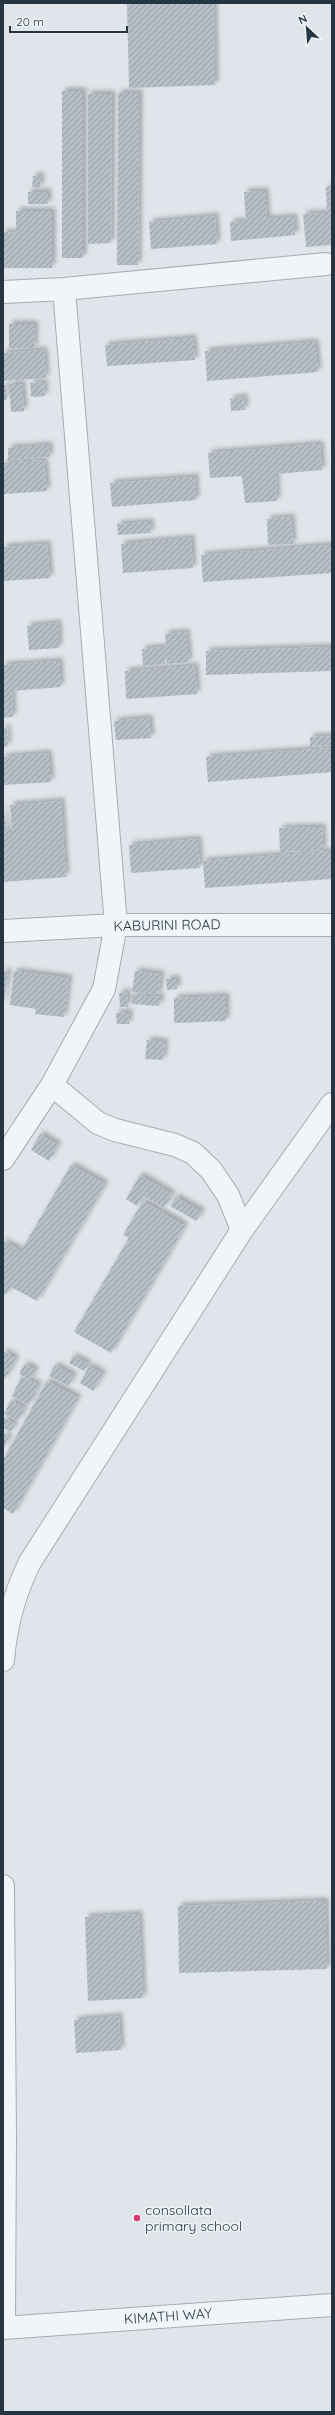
<svg xmlns="http://www.w3.org/2000/svg" width="335" height="2415" viewBox="0 0 335 2415" font-family="Quicksand,sans-serif">
<defs>
<pattern id="building-hatch" width="6" height="6" patternUnits="userSpaceOnUse"><rect width="6" height="6" fill="#b6bfc7"/><path d="M-1 1l2-2M0 6l6-6M5 7l2-2" fill="none" stroke="#949ca3"/></pattern>
<filter id="shadow"><feDropShadow dx="3.5" dy="-3.5" stdDeviation="2" flood-color="#0004"/></filter>
</defs>
<rect width="100%" height="100%" fill="#dfe5ea"/>
<path fill="url(#building-hatch)" filter="url(#shadow)" d="M127,3H214L215,85L129,88Z
M62,91H83V258H62Z
M118,93H139L138,265H117Z
M88,94H112L111,243L88,244Z
M33,176H41L40,188L32,187Z
M332,186V245L306,247L303,214L327,213L326,187Z
M265,191L267,219L294,217L295,235L231,241L230,222L246,221L244,192Z
M28,192H48V204H28Z
M16,211H52V268H3V232L16,233Z
M215,216L217,244L151,249L149,222Z
M9,324H35L34,348H9Z
M193,338L195,360L107,366L105,345Z
M315,342L318,372L207,381L205,351Z
M44,350L46,378L3,381V353Z
M44,382L45,396L31,397L30,383Z
M9,384H22L24,411L11,412Z
M3,385H6L7,400H3Z
M244,397L245,410L231,411L230,399Z
M320,444L322,470L276,474L277,501L245,503L242,476L210,478L208,453Z
M49,445L50,457L8,460V448Z
M44,460L47,491L3,494V463Z
M195,477L196,500L112,507L110,483Z
M291,517L293,544L268,545L267,519Z
M150,522L151,533L118,535L117,524Z
M191,538L193,568L123,573L121,544Z
M47,544L50,578L3,581V547Z
M332,545V573L203,582L201,555Z
M58,623L59,648L29,650L27,626Z
M186,632L189,662L167,664L165,634Z
M164,647L165,664L143,666L142,649Z
M332,647V671L206,675V651Z
M59,661L61,687L12,691L13,717L3,718V665Z
M195,666L197,694L126,699L125,671Z
M149,718L151,738L116,740L114,721Z
M3,728H7L8,746L3,747Z
M332,736V745L310,747V737Z
M332,748V772L208,782L206,757Z
M48,753L51,782L3,785V757Z
M61,801L66,877L3,882V803L7,832H12L10,805Z
M322,827L323,850L280,852L279,828Z
M198,839L200,868L131,873L129,845Z
M332,851V879L205,888L203,861Z
M3,971L8,972L4,1004H3Z
M14,971L69,978L64,1017L35,1014L36,1009L10,1005Z
M135,971L161,974L158,995L132,992Z
M166,979H177V989L167,990Z
M127,992L128,1007H120L119,993Z
M132,995L161,997L159,1006L132,1004Z
M226,996V1021L174,1023V998Z
M129,1012V1024H117L116,1013Z
M147,1040L165,1042L163,1060L145,1059Z
M40,1134L58,1145L49,1161L31,1150Z
M71,1165L105,1184L37,1301L11,1287L6,1295L3,1293V1241L21,1251Z
M140,1175L172,1194L164,1208L143,1196L137,1206L126,1199Z
M176,1197L202,1212L196,1221L170,1206Z
M143,1201L185,1226L111,1353L74,1332L129,1238L123,1235Z
M3,1351L16,1359L3,1382Z
M73,1356L88,1364L84,1371L69,1363Z
M25,1364L36,1370L30,1380L19,1374Z
M55,1365L74,1376L68,1386L49,1376Z
M89,1366L103,1374L93,1391L80,1383Z
M21,1377L39,1385L29,1405L12,1396Z
M47,1381L78,1398L13,1514L3,1508V1460Z
M11,1400L25,1408L18,1421L4,1414Z
M3,1417L15,1424L11,1432L3,1428Z
M3,1433L9,1437L3,1450Z
M325,1901L327,1969L179,1973L178,1906Z
M139,1914L143,1998L88,2001L85,1917Z
M119,2016L121,2050L76,2053L74,2020Z"/>
<g fill="none" stroke-linecap="round" stroke-linejoin="round">
<g stroke="#a4adb4" stroke-width="24">
<path id="minor" d="M3,292L64,289L326,264
M3,931L116,925H332
M52,1085L98,1123L115,1130L175,1145L193,1153L211,1170L228,1195L242,1230
M3,1159L52,1085L104,989L116,925L64,289
M3,1660C6,1625 14,1594 30,1562L242,1230L332,1104
M3,1886L5,2137L4,2328
M3,2328L332,2305"/>
</g>
<use href="#minor" stroke="#f2f5f8" stroke-width="22"/>
</g>
<circle fill="#da386d" stroke="#eff4f7" stroke-width="1.5" cx="137" cy="2218" r="4"/>
<g text-anchor="middle" stroke-width="3" stroke-linejoin="round" paint-order="stroke">
<g font-size="14" fill="#263542" stroke="#eff4f7">
<text transform="translate(167 925) rotate(-1)" y="5">KABURINI ROAD</text>
<text transform="translate(168 2316) rotate(-4)" y="5">KIMATHI WAY</text>
</g>
<g font-size="14" fill="#263542" stroke="#eff4f7" text-anchor="start">
<text x="145" y="2215">consollata<tspan x="145" dy="16">primary school</tspan></text>
</g>
</g>
<rect width="335" height="2415" fill="none" stroke="#263542" stroke-width="8"/>
<g transform="translate(307 28) rotate(334)" stroke="#eff4f7" stroke-width="3" paint-order="stroke">
<path d="M0-3L7 15L0 10L-7 15Z" fill="#263542"/>
<text y="-6" font-size="11" font-weight="bold" text-anchor="middle" fill="#263542">N</text>
</g>
<path d="M10 26v6h117v-6" fill="none" stroke="#263542" stroke-width="2"/>
<text x="16" y="26" font-size="12" fill="#263542" stroke="#eff4f7" stroke-width="3" paint-order="stroke">20 m</text>
</svg>
